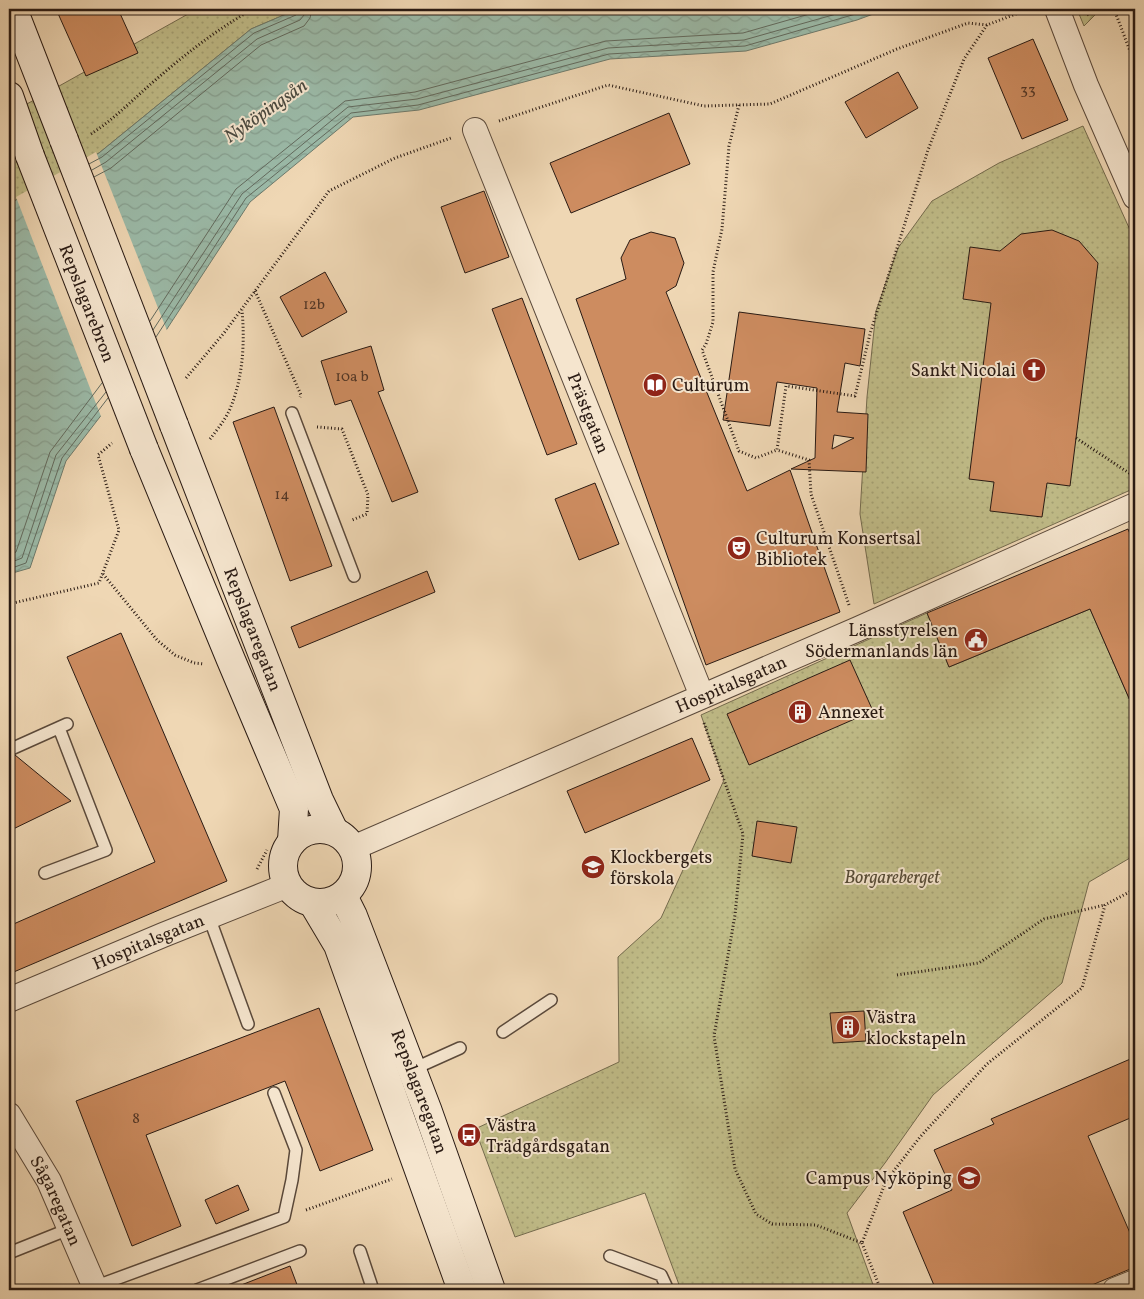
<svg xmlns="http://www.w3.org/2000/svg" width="1144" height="1299" viewBox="0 0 1144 1299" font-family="Vollkorn,serif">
<defs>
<pattern id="forest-firs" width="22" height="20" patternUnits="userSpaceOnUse" patternTransform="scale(1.25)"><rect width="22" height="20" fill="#c0bc88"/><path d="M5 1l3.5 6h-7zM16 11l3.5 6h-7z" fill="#a5a174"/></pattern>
<pattern id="park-dots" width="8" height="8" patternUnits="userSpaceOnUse" patternTransform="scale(1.25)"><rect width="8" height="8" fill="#c0bc88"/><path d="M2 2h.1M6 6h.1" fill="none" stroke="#a5a174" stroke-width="1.8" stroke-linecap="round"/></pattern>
<pattern id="water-waves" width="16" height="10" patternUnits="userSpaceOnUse" patternTransform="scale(1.25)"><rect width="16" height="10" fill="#9bbaa8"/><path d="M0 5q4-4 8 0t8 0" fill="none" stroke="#869f90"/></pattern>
</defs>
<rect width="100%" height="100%" fill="#efd7b4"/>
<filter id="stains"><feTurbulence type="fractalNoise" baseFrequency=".004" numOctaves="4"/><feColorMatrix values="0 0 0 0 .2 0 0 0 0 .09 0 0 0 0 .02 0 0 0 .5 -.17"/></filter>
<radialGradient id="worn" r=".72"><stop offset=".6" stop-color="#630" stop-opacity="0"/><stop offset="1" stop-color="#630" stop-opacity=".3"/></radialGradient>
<path fill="url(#forest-firs)" stroke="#746b4e" d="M1077,9H1101L1084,26Z"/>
<path fill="url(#park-dots)" stroke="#746b4e" d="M197,9H298L251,29L99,153L9,204V114Z
M1083,126L1135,241V488L874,604L860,514L867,397L876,311L898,248L932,201L999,163Z
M1090,609L1135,712V805L1131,807L1135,817V855L1089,882L1062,983L933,1095L885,1163L847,1213L875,1290H681L645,1193L515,1237L475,1129L619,1062L618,957L661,918L724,780L701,715L927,613L949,667Z"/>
<path fill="url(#water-waves)" stroke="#6d7a6c" d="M298,9H887L857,20L746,51L610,59L419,110L353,117L250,202L163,335L66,461L30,568L9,574V204L99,153L251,29Z"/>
<path fill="#efd7b4" d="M96,152L168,333L102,419L16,197Z"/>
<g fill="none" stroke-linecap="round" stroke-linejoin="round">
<path stroke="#626a5e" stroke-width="1" d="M89,164L102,157L254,33L296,15L298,9
M92,170L106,162L257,39L300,20L304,15L305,9
M94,177L111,168L261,45L304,26L310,18L312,9
M150,321L236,189L345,101L415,92L606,41L743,33L827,9
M153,330L242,194L348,107L417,99L608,48L744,40L854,9
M156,337L246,198L351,113L418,105L609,54L745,46L873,9
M9,555L16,552L50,452L102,383
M9,563L22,558L56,455L106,392
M9,569L26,563L62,458L108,398"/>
</g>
<path fill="#cd8c60" stroke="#291a13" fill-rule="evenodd" d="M56,9H118L138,53L86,76Z
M1033,39L1068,120L1022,139L988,58Z
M898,72L918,108L866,138L845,102Z
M669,113L690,164L571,213L550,163Z
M484,191L509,257L465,273L441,207Z
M1052,230L1079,241L1098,263L1070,486L1047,483L1042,517L990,511L994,482L969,479L991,303L963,299L970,247L1000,251L1021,234Z
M651,232L675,238L684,263L676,286L666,292L747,491L790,470L840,612L706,665L576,299L626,279L621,258L630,240Z
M325,272L347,312L302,337L280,297Z
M522,298L577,444L547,455L492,309Z
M739,312L865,329L860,366L845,363L837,412L868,414L866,472L791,469L815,458L817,388L777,382L770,426L723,420ZM834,435L854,438L832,449Z
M371,346L384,390L378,392L418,492L392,502L351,400L335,405L321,361Z
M274,407L332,566L290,581L233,422Z
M595,483L619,544L579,560L555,499Z
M1128,529L1135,546V712L1090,609L949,667L927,613Z
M427,571L435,592L299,648L291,627Z
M121,633L227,881L9,974V926L155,862L67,657Z
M850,660L873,711L749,765L727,714Z
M692,738L710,780L585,833L567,791Z
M15,755L71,801L9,831V757Z
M757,821L797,827L791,863L752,856Z
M319,1008L373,1150L320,1171L285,1081L146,1135L181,1226L132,1246L76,1101Z
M864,1011L866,1041L833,1043L830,1013Z
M1135,1057V1116L1088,1136L1130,1233L1135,1231V1267L1080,1290H936L903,1212L952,1190L934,1150L994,1124L991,1119Z
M238,1185L249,1210L216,1224L205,1200Z
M290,1266L299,1290H232L231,1289Z"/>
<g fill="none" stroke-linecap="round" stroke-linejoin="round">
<g stroke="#5a493b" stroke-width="14">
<path id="service" d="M292,413L354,576
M9,750L67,724
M45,873L106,850L59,728
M209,917L248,1024
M503,1032L551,1000
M411,1070L460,1048
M360,1251L373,1290
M9,1253L69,1229
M610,1256L661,1275L668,1290
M94,1287L284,1217L292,1180L296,1150L274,1093
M197,1290L300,1251"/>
</g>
<g stroke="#5a493b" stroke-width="26">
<g id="minor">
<path d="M1057,9L1086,85L1135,197"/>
<path id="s1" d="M475,130L702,696"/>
<path id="s2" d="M353,848L858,629L1135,505"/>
<path id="s3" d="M9,1000L163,935L278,889L289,887"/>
<path id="s4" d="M9,1115L49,1181L96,1290"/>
<path d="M1115,1290L1135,1282"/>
</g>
</g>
<g stroke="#291a13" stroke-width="30">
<g id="secondary">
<path d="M13,9L64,140"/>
<path d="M9,96L30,156"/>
<path id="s5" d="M174,425L319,800L334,831"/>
<path d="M144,449L231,660L294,809L292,841"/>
<circle cx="320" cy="866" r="37"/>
<path id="s6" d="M343,896L353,916L427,1109L491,1290"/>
<path d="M313,903L338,945L462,1290"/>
</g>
</g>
<path stroke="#291a13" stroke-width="3" stroke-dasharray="1 2.5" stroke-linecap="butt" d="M1114,9L1135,64
M1087,15L1097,9
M739,105L729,146L722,229L713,272V322L706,344L702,350L739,451L756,458L777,450
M499,121L608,85L704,106L770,104L897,49L968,23L987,25L1029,9
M91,134C116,118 136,96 159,77C188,52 219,28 253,9
M255,291L301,395L300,397
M186,378L224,333L329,191L395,158L451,138
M317,427L342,429L368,495L367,514L352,520
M1076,438L1135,477
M210,439C217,430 225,420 230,409C243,378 245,343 242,310
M103,574L157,640L175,655L194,663L204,664
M9,604L99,583L119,530L98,455L112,443
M849,605L811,494L809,460L777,450L786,386L855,396L870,334L928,150L964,59L987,25
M704,723L743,834L735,915L714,1036L735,1169L756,1214L772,1224L816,1225L862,1243L886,1181L920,1137L987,1064L1082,988L1105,905L1135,889
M257,869L267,850
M897,975L979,963L1044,919L1105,905
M306,1210L392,1179
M862,1243L881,1290"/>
<use href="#service" stroke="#f5e5ce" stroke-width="11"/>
<use href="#minor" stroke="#f5e5ce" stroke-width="24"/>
<use href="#secondary" stroke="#f5e5ce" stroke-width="28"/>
<g stroke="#291a13" stroke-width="30" stroke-linecap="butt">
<g id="secondary-bridge">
<path d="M64,140L174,425"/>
<path id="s7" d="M30,156L144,449"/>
</g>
</g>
<use href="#secondary-bridge" stroke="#f5e5ce" stroke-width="28"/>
</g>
<defs>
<g id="church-disc" transform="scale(1.25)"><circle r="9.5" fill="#8f2418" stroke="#f5e5ce"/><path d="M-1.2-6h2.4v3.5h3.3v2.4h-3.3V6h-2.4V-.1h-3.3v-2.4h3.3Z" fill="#fff"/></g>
<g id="library-disc" transform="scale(1.25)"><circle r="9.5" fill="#8f2418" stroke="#f5e5ce"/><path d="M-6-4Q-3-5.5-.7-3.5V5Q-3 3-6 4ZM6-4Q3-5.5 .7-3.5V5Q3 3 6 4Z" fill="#fff"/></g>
<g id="theatre-disc" transform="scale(1.25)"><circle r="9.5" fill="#8f2418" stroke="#f5e5ce"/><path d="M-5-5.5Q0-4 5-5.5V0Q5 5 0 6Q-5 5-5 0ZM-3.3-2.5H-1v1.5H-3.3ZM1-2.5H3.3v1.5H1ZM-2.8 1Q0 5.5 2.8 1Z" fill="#fff"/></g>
<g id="civic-disc" transform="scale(1.25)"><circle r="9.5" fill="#8f2418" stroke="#f5e5ce"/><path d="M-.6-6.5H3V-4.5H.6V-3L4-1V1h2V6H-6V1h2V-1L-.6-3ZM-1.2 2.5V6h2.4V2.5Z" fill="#fff"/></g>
<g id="building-disc" transform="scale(1.25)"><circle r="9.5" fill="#8f2418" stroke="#f5e5ce"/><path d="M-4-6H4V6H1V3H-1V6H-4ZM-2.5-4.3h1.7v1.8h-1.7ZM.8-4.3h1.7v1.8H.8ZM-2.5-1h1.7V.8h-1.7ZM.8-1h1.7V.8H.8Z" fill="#fff"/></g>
<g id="school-disc" transform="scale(1.25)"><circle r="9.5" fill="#8f2418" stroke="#f5e5ce"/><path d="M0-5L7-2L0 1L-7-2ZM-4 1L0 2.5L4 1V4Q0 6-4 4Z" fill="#fff"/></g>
<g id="bus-disc" transform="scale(1.25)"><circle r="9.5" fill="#8f2418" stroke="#f5e5ce"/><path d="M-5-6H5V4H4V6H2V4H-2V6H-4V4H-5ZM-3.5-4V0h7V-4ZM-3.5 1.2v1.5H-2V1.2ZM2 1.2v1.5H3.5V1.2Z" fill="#fff"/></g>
</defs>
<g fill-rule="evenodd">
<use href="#church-disc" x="1034" y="370"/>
<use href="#library-disc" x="655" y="385"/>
<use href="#theatre-disc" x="739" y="548"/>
<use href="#civic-disc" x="976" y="640"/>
<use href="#building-disc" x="800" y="712"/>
<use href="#school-disc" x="593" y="867"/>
<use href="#building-disc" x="848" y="1027"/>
<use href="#bus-disc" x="469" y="1135"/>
<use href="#school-disc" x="969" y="1178"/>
</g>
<g text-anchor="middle" stroke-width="4" stroke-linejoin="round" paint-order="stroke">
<g font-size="15" fill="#523626">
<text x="1028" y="94">33</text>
<text x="314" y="309">12b</text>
<text x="352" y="381">10a b</text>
<text x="282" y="499">14</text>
<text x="136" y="1123">8</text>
</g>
<g font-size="18" fill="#291a13" stroke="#f5e5ce">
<text dy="6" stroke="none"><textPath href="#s7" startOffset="158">Repslagarebron</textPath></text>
<text dy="6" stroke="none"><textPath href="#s1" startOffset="305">Prästgatan</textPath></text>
<text dy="6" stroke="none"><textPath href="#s5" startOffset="219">Repslagaregatan</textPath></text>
<text dy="6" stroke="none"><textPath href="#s2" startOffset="412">Hospitalsgatan</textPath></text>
<text dy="6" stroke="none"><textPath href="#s3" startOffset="151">Hospitalsgatan</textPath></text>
<text dy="6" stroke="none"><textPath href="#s6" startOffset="210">Repslagaregatan</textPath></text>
<text dy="6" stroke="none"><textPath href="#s4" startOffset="98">Sågaregatan</textPath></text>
</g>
<g font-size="18" fill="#291a13" stroke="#f5e5ce" text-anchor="start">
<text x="1016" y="376" text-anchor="end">Sankt Nicolai</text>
<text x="672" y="391">Culturum</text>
<text x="756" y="544">Culturum Konsertsal<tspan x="756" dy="21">Bibliotek</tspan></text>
<text x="958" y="636" text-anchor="end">Länsstyrelsen<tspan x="958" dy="21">Södermanlands län</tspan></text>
<text x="818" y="718">Annexet</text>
<text x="610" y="863">Klockbergets<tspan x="610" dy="21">förskola</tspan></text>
<text x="866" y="1023">Västra<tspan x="866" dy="21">klockstapeln</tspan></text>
<text x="486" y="1131">Västra<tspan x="486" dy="21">Trädgårdsgatan</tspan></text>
<text x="952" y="1184" text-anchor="end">Campus Nyköping</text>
</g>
<g font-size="18" font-style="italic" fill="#564b36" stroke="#f5e5ce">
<text x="892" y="883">Borgareberget</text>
</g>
<g font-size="19" font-style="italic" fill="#4b4a40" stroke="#f5e5ce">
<text transform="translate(265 110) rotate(-35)" y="7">Nyköpingsån</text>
</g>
</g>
<rect width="1144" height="1299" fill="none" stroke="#efd7b4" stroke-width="30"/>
<rect x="10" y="10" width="1124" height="1279" fill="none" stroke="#291a13" stroke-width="2.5"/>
<rect x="15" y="15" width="1114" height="1269" fill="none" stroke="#291a13"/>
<rect width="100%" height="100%" filter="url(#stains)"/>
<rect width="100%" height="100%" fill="url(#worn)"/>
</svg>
